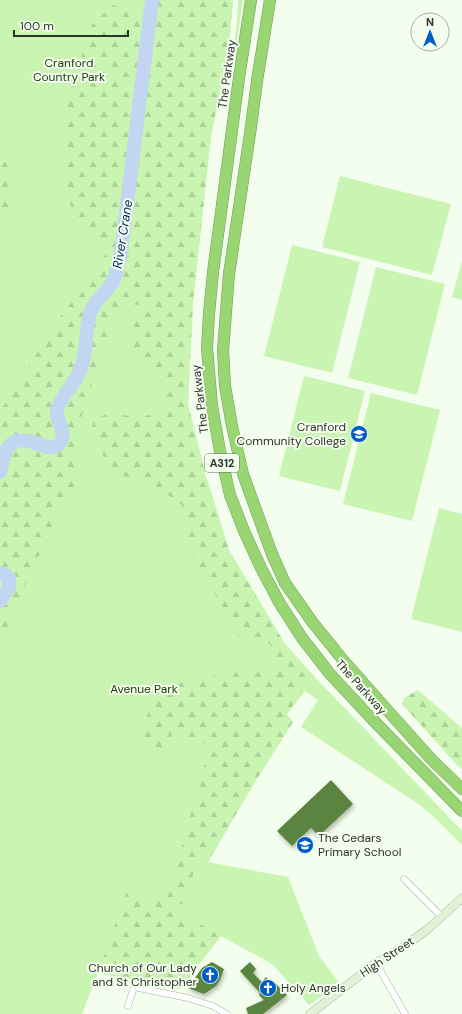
<svg xmlns="http://www.w3.org/2000/svg" width="462" height="1014" viewBox="0 0 462 1014" font-family="'DM Sans',sans-serif">
<defs>
<pattern id="forest-firs" width="22" height="20" patternUnits="userSpaceOnUse"><rect width="22" height="20" fill="#c9f4b1"/><path d="M5 1l3.5 6h-7zM16 11l3.5 6h-7z" fill="#add298"/></pattern>
<filter id="shadow"><feDropShadow dx="1.5" dy="3" stdDeviation="2" flood-color="#0004"/></filter>
</defs>
<rect width="100%" height="100%" fill="#f4feef"/>
<path fill="#c9f4b1" d="M0,0H145L144,20L113,271L0,453Z
M158,0H233L229,46L211,136L193,302L188,404L205,473L229,550L285,644L313,675L462,831V845L433,816L420,805L301,727L318,700L305,691L287,714L293,722L253,785L208,862L288,877L319,956L340,984L309,1005L272,964L221,936L180,989L98,973L82,1014H0V605L116,290L154,35Z
M238,0H243L234,60H232L237,21Z
M340,176L451,204L432,275L322,247Z
M292,245L360,262L332,373L264,356Z
M462,261V300L452,297Z
M376,267L445,284L417,395L348,378Z
M304,376L365,391L340,491L279,476Z
M371,393L440,410L412,521L343,504Z
M439,508L462,514V632L411,619Z"/>
<path fill="url(#forest-firs)" d="M158,0H233L229,46L211,136L193,302L188,404L205,473L229,550L285,644L313,675L287,714L293,722L253,785L208,862L198,856L185,905L167,900L210,745L172,734L167,751L149,750L138,741L154,697L167,685L245,671L276,672L277,651L267,642L241,641L197,562L185,535L182,505L146,479L114,475L92,435L93,421L110,412L138,418L164,411V375L134,356L131,323L147,304L123,306L111,324L81,418L75,484L55,519L8,625L0,655V411L19,382L35,356L55,326L65,309L89,286L107,251L88,233L70,205L64,169L65,108L91,26L112,5L140,11L157,5Z
M0,150L9,169L13,192L8,214L0,232Z
M418,690L462,728V769L457,765L402,704L404,698Z
M127,892L158,900L221,936L180,989L98,973Z"/>
<g fill="none" stroke-linecap="round" stroke-linejoin="round">
<path stroke="#c3d6f1" stroke-width="14" d="M0,472C2,464 3,455 7,449C23,424 50,461 61,441C67,430 55,421 57,410C61,396 73,386 79,373C82,366 84,358 85,350C87,337 86,323 91,311C95,299 107,292 113,282C117,273 118,262 121,253L152,0
M0,573L6,575L9,578V587L0,601"/>
</g>
<path fill="#5a8440" filter="url(#shadow)" d="M331,780L353,804L319,836L311,828L292,846L277,831Z
M212,962L224,969L220,980L216,986L204,994L188,988L202,968Z
M250,962L256,969L253,973L262,982L266,977L271,983L273,981L287,995L263,1014H248L246,1008L264,1000L259,995L260,993L240,971Z"/>
<g fill="none" stroke-linecap="round" stroke-linejoin="round">
<g stroke="#a6b0a1" stroke-width="7">
<path id="street" d="M404,879L442,917
M376,963L405,1014
M128,1006L134,987L188,998L213,1006L227,1014"/>
</g>
<g stroke="#a6b0a1" stroke-width="9">
<path id="secondary" d="M310,1014L376,963L406,945L428,929L462,898"/>
</g>
<g stroke="#749c5a" stroke-width="12">
<path id="highway" d="M251,0L239,78L213,272L209,314L207,348L212,406L220,451L230,495L244,531L261,568L279,602L302,638L330,674L372,719L462,811
M270,0L257,81L251,127L229,274L223,350L225,386L232,426L243,474L272,554L285,583L313,623L343,660L388,711L432,760L462,789"/>
</g>
<use href="#street" stroke="#fff" stroke-width="6"/>
<use href="#secondary" stroke="#e0f2d5" stroke-width="8"/>
<use href="#highway" stroke="#99d573" stroke-width="11"/>
</g>
<defs>
<g id="school-disc" transform="scale(0.9)"><circle r="9.5" fill="#005dc5" stroke="#f4feef"/><path d="M0-5L7-2L0 1L-7-2ZM-4 1L0 2.5L4 1V4Q0 6-4 4Z" fill="#fff"/></g>
<g id="church-disc" transform="scale(0.9)"><circle r="9.5" fill="#005dc5" stroke="#f4feef"/><path d="M-1.2-6h2.4v3.5h3.3v2.4h-3.3V6h-2.4V-.1h-3.3v-2.4h3.3Z" fill="#fff"/></g>
</defs>
<g fill-rule="evenodd">
<use href="#school-disc" x="359" y="434"/>
<use href="#school-disc" x="305" y="845"/>
<use href="#church-disc" x="210" y="975"/>
<use href="#church-disc" x="268" y="988"/>
</g>
<g text-anchor="middle" stroke-width="4" stroke-linejoin="round" paint-order="stroke">
<rect fill="#f4feef" stroke="#696f66" stroke-width="1" x="205" y="454" width="34" height="18" rx="3"/>
<g font-size="11" font-weight="bold" fill="#2e322c">
<text x="222" y="467">A312</text>
</g>
<g font-size="12" fill="#1a3603" stroke="#f4feef">
<text x="69" y="67">Cranford<tspan x="69" dy="14">Country Park</tspan></text>
<text x="144" y="693">Avenue Park</text>
</g>
<g font-size="12" fill="#2e322c" stroke="#f4feef">
<text transform="translate(227 74) rotate(-82)" y="4">The Parkway</text>
<text transform="translate(200 399) rotate(-97)" y="4">The Parkway</text>
<text transform="translate(361 687) rotate(48)" y="4">The Parkway</text>
<text transform="translate(387 957) rotate(-34)" y="4">High Street</text>
</g>
<g font-size="12" fill="#2e322c" stroke="#f4feef" text-anchor="end">
<text x="346" y="431">Cranford<tspan x="346" dy="14">Community College</tspan></text>
<text x="318" y="842" text-anchor="start">The Cedars<tspan x="318" dy="14">Primary School</tspan></text>
<text x="197" y="972">Church of Our Lady<tspan x="197" dy="14">and St Christopher</tspan></text>
<text x="281" y="992" text-anchor="start">Holy Angels</text>
</g>
<g font-size="13" font-style="italic" fill="#002b63" stroke="#f4feef">
<text transform="translate(122 234) rotate(-81)" y="5">River Crane</text>
</g>
</g>
<g transform="translate(430 32)"><circle r="19" fill="#f4feef" stroke="#a5aca1"/>
<path d="M0-3L7 15L0 10L-7 15Z" fill="#005dc5"/>
<text y="-6" font-size="11" font-weight="bold" text-anchor="middle" fill="#2e322c">N</text>
</g>
<path d="M14 30v6h114v-6" fill="none" stroke="#2e322c" stroke-width="2"/>
<text x="20" y="30" font-size="12" fill="#2e322c" stroke="#f4feef" stroke-width="3" paint-order="stroke">100 m</text>
</svg>
